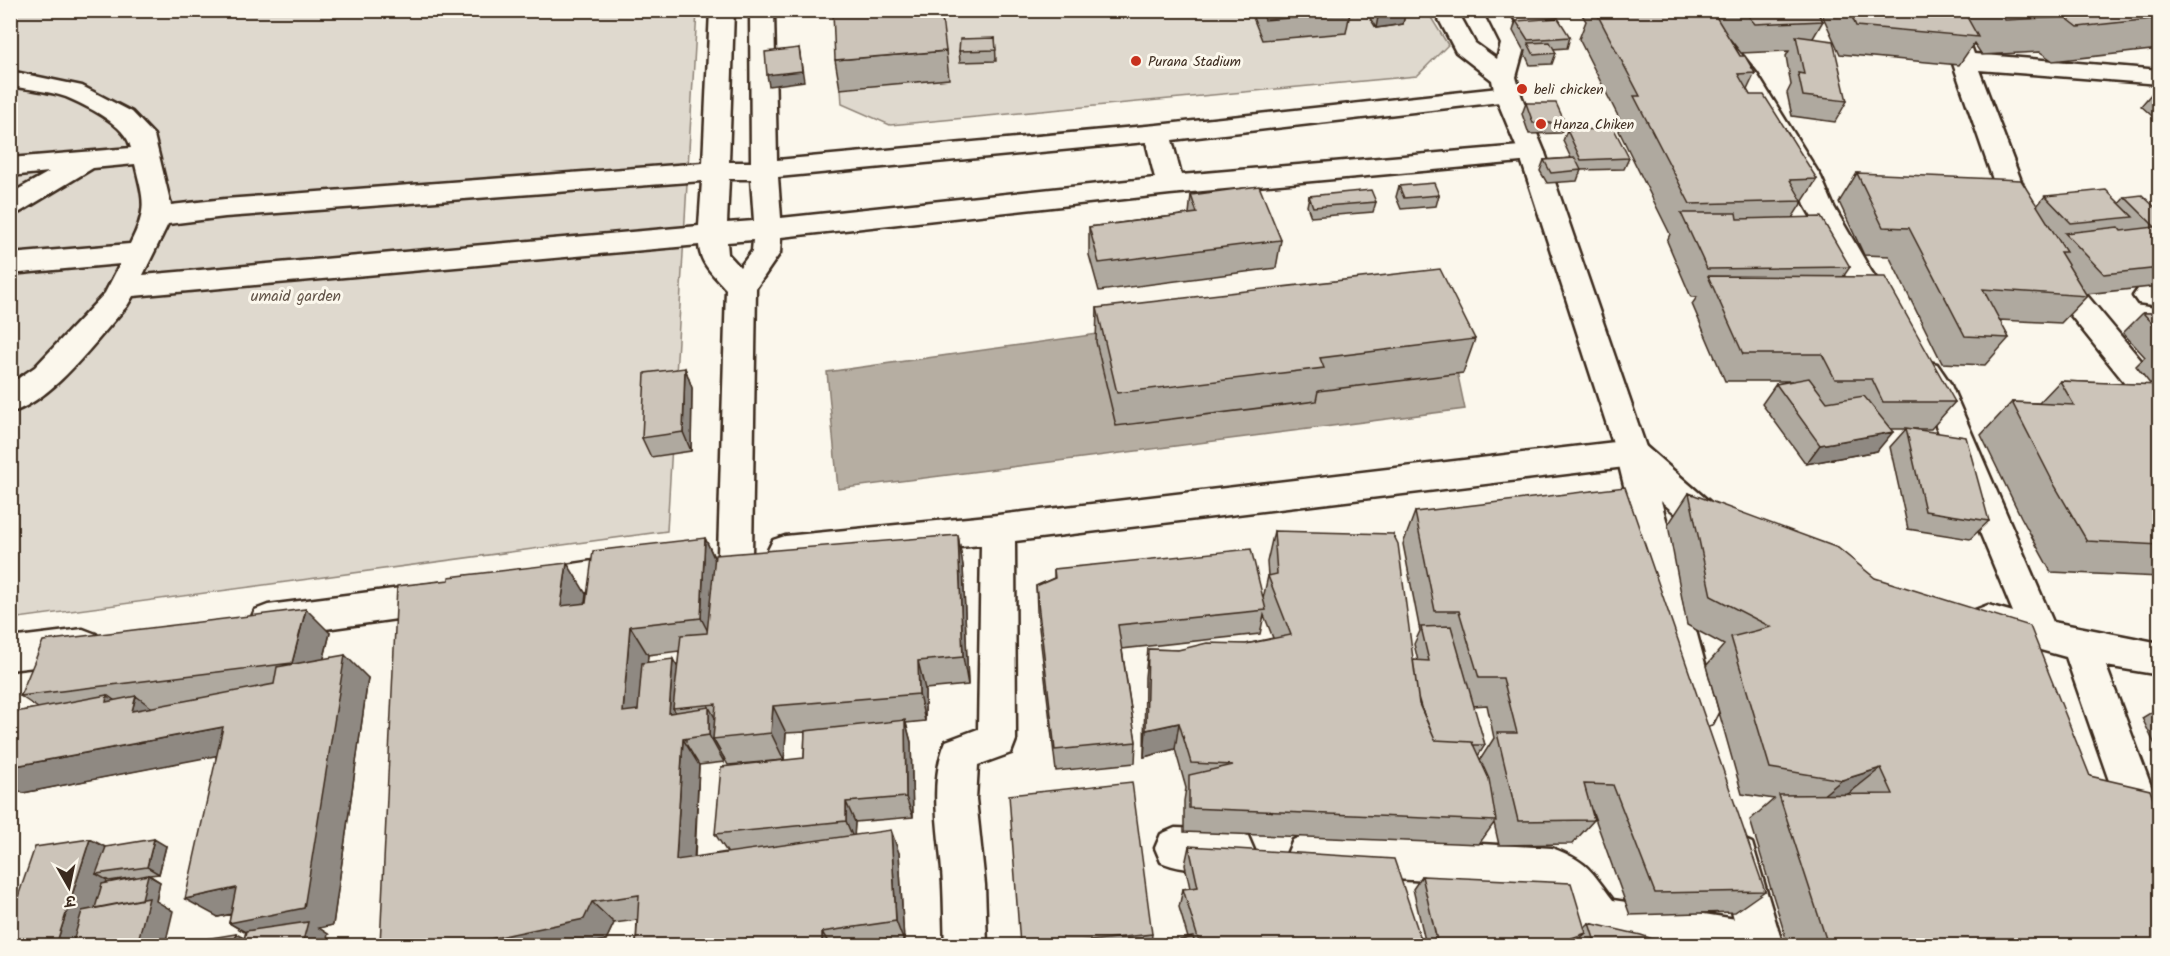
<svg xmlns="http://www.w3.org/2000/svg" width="2170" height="956" viewBox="0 0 2170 956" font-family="Kalam,'Playpen Sans Deva',sans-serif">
<rect width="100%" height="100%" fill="#fbf7ec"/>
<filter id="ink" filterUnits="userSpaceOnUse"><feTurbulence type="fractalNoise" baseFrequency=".0167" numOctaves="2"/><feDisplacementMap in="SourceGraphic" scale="12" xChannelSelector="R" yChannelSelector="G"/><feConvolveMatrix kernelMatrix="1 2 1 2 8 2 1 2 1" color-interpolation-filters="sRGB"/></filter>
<g filter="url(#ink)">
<path fill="#dfd9ce" stroke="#8d8276" stroke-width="1.5" d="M10,11H697L667,531L11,619Z
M836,11H1427L1448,45L1417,76L890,125L842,104Z"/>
<path fill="#b6aea2" stroke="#85796d" stroke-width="1.5" d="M1439,286L1465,409L838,489L827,372Z"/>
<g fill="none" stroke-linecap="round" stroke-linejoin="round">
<g stroke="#3b2a1e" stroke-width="5">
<path id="minor" d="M710,10H734L729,162H751L750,10H774L777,160L1157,125L1508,87L1517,90L1521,95L1517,100L1172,140L1181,175L1532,145L1541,147L1545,153L1541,159L1532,161L1170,194L781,237L780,253L756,288L752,555L747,565L735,569L723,565L718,555L726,289C714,275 700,264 699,245L133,296L127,306C96,340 55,399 10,413V384L35,367L105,293L120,264L10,274V254L130,244C148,208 144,202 135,164L93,168L20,212L10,215V194L49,172L10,176V158L131,148C126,125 87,106 66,97C49,91 28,89 10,86V71L82,86L132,112L154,135L171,205L225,199L703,163ZM1146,142L1155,178L781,218L778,177ZM729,179H751L754,221L727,223ZM702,181L699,226L143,275L168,224L225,217ZM753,240L752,251L740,267L728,254L727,242Z
M1682,10H1706L1757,74L1821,177L1834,207L1871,271L1902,315L1897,323L1887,326L1877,323L1847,278L1806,207L1795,177L1734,77Z
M1931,10H1954L1964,26L1974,54L2160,70V84L1979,70L2026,194L2039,219L2035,226L2025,228L2015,226L1998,194L1940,26Z
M2050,260L2060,263L2160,383V417L2149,413L2040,277L2036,270L2040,263Z
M2148,286H2160V306L2138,303L2133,296L2138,289Z
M1926,361L1937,364L1950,383L2053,622L2160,643V675L2106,666L2160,810V887L2145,881L2139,867L2066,657L1975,632L1970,621L1975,610L1988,605L2013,612L1920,387L1911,372L1915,364Z
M1632,440L1643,444L1712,504L1735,513L1740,523L1735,533C1697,546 1651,490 1625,467L1015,541L1016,740L1011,753L978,765L976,799L985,885L987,946H945C944,925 944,905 943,885C941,839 927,785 946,741L978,729L981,545L785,564L773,560L768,550L773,540L785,536L998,515Z
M633,555L645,560L650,570L645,580L633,585L533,600L521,596L515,585L521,574L533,570Z
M440,583L453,587L458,598L453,609L440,613L268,637L255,632L250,621L255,610L268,605Z
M83,629L96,634L101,645L96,656L83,661L10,670V638Z
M1175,828L1234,830L1248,836L1254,850L1248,864C1224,874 1185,872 1161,862L1155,848L1161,834Z
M1307,834L1552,848C1589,862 1590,870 1613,900L1762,923L1777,929L1783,944L1636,946L1601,940L1586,934L1566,903L1550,888L1307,874L1293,868L1287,854L1293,840Z"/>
</g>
<g stroke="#3b2a1e" stroke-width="5">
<path id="tertiary" d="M1434,10H1457L1475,43L1497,59L1501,44L1484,10H1507L1525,44L1516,77L1521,95L1545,153L1648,453L1718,712L1712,724L1699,729L1686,724L1680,712L1616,453L1519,153L1495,95L1492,80L1456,52Z
M1738,837L1752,843L1783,946H1741L1718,857L1724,843Z"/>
</g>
<use href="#minor" fill="#fbf7ec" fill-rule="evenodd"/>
<use href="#tertiary" fill="#fbf7ec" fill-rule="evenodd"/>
</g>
<path fill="#afa99f" stroke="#3b2a1e" stroke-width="1.5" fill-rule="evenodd" d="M1250,10H1349L1350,13L1346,33L1262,40Z
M1365,10H1403L1405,14L1403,24L1376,28Z
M1579,10H1815L1823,21L1813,38L1847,101L1835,122L1792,116L1787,93L1791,85L1786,56L1789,51L1741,53L1730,39L1740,56L1755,73L1747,90L1750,95L1817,179L1792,218L1850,267L1843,277L1955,402L1931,429H1910L1989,521L1970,539L1908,529L1890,447L1906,429H1890L1877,451L1806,464L1762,404L1776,384L1792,381H1725L1692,304L1697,297H1691L1667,241L1670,234L1619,131L1622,124L1579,39L1586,21Z
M1820,10H2160V49L2053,61L2040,52L1982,55L1974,43L1959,65L1840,54Z
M1516,21L1570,37L1567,48L1553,49L1556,53L1552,64L1530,65L1525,54L1526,51H1524L1513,31Z
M995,38L996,61L960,62L959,51Z
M946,51L949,79L840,89L835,60Z
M2158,86H2160V123L2141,106Z
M1526,103L1565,123L1561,133L1529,134L1522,114Z
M1567,130L1629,158L1624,169L1581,170L1577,181L1547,183L1540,171L1544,160L1571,158L1563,141Z
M1857,173L2037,206L2045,196L2119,204L2125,197L2160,212V286L2086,294L2087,296L2061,323L1999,320L2009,338L1985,365L1942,363L1889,256L1864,255L1839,202Z
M1399,186L1439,195L1436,206L1401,209L1396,197Z
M1191,195L1281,240L1276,268L1099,291L1089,255V227L1189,214Z
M1309,196L1376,202L1373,212L1311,217L1307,206Z
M1097,308L1475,339L1463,373L1318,391L1316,401L1116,426L1096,342Z
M2143,313H2160V577L2051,572L2021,517L1981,435L2012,402L2039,403L2060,381L2151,385L2136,366L2145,357L2123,333Z
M685,368L692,388L691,451L651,457L642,438Z
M1689,493L2090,776L2160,945H1788L1750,820L1774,799L1742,794L1706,666L1724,645L1687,625L1668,525Z
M1415,512L1765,891L1735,912L1630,915L1592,810L1594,820L1572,844L1499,845L1494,823L1479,844L1184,832V801L1186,788L1175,749L1144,757L1145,677L1148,649L1178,650L1246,644L1273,638L1264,615L1260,634L1122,649L1136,742L1135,763L1056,771L1037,611L1036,586L1054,578V569L1263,599L1268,576L1267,562L1274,531L1413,660L1418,661L1414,644L1420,631L1403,544ZM1487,705L1494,738L1480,760L1478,756L1485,745L1473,706Z
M958,535L963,566L968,685L925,689V721L906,723L911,742L913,817L855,822L854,835L899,853L904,942L878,945H619L636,943L637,920L614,923L606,940L380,945L586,594L585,603L705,538L715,559ZM679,651L678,668L647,662L648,655ZM805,732L804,758L715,834L727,852L695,857L699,765L724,762V758L728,765L784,760L786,733Z
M330,633L324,658L368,678L333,925L319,928L328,934L244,939L246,933L229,923L231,914L218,917L216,755L23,793L10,786V713L38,708L20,696Z
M2160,707V755L2142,718Z
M166,846L159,874L149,875L160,882L156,902L173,911L16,905ZM136,877L105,884L107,880L109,881Z
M1189,846L1423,945H1161L1188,938L1179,907L1183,889L1190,888L1185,865Z
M1422,876L1584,928L1589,923L1670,945H1579L1578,941L1572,945H1426L1413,889Z
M1152,934L1151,945H1020Z"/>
<path fill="#8f8982" stroke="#3b2a1e" stroke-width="1.5" d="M1405,14L1403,24L1376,28L1378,17Z
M799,48L804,81L769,86L767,75Z
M685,368L692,388L691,451L683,432Z
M1893,432L1877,451L1806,464L1820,445Z
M958,535L963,566L968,685L963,657Z
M705,538L719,569L716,647L701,618Z
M567,563L586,594L581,636L561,606Z
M306,609L330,633L317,686L292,663Z
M630,626L648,655L641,739L623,712Z
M345,655L368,678L333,925L319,928L328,934L326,945H302L260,940L229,923Z
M673,659L689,688L673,708L686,730V740L669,713Z
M918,661L925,689V721L919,694Z
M107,695L139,718L106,702Z
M136,696L167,719L132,711Z
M773,706L786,733L784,760L771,733Z
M709,707L724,734L713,739L724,758V762L709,735Z
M905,720L911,742L913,817L906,797Z
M1179,723L1175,749L1144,757L1146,730Z
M223,727L251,749L23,793L10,786V767Z
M683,739L699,765L693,882L676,860Z
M1881,768L1848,794L1811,805L1842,780Z
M846,802L855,822L854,840L846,821Z
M891,830L899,853L904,942L896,921Z
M90,839L115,852L96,874L107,880L97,913L148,875L160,882L156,901L173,911L165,945H56Z
M154,839L166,846L159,874L147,867Z
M236,888L266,906L218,917L185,899Z
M592,902L614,923L606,940L579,945H461Z
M822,932L830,945H822Z
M1586,933L1573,945H1563L1569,939Z
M236,934L257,945H233Z"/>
<path fill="#ccc4b9" stroke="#3b2a1e" stroke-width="1.5" d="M849,10H941L946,51L835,60L833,12Z
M1261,10H1349L1350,13L1265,20Z
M1374,10H1403L1405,14L1378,17Z
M1595,10H1712L1740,56H1745L1755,73L1738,74L1750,95H1764L1817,179L1790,180L1802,201L1690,204L1634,96H1640Z
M1743,10H1815L1823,21L1755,24Z
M1849,10H1963L1978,37L1856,26Z
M1998,10H2160V18L2078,27L2065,17L2005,20Z
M1558,18L1570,37L1528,40L1516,21Z
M1796,36L1833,41L1847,101L1803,96L1798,73L1804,74Z
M995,38L996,50L959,51L960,39Z
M1550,42L1556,53L1534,55L1528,43Z
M799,48L802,71L767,75L765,52Z
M1526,103H1556L1565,123H1533Z
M1614,129L1629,158L1581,160L1567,130Z
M1575,158L1581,170L1551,173L1544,160Z
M1857,173L2021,180L2066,252H2060L2087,296L1983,289L2009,338L1965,336L1909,228L1883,227Z
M1434,183L1439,195L1404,198L1399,186Z
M1259,186L1281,240L1099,263L1089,227L1197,213L1191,195Z
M1371,190L1376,202L1313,207L1309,196Z
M2106,190L2133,217L2071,223L2045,196Z
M2142,195L2160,212V268L2104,274L2065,233L2118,227L2121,231L2155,227L2125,197Z
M1681,213H1736L1737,219L1821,217L1850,267L1707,269Z
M1440,269L1475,339L1320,358L1324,368L1117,393L1097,308Z
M1708,276L1885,277L1955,402H1883L1872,379H1835L1822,354H1743Z
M2143,313H2160V331Z
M685,368L683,432L642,438L645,373Z
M1809,378L1827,402L1864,396L1893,432L1820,445L1776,384Z
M2060,381L2160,385V545L2087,541L2055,486L2012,402L2074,405Z
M1906,428L1966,437L1989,521L1925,511Z
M1625,487L1765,891L1655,893L1613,785L1584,784L1594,820L1518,821L1497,733H1517L1503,678H1479L1459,611H1435L1415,512Z
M1689,493L1838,548L1875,578L2030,626L2090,776L2150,790L2160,819V945H1828L1779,795L1893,794L1881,768L1842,780L1770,768L1731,637L1771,627L1711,596Z
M1274,531L1393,534L1398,544L1419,704L1435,740L1472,742L1489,779L1496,821L1189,808V775L1233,765L1191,763L1179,723L1146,730L1148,649L1178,650L1207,643L1246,644L1291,635L1268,576L1277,574Z
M958,535L963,657L918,661L919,694L773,706L771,733L713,739L716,704L673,708L681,635L707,633L715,555Z
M705,538L701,618L630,626L623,712L638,710L642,663L673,659L669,713L709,707V735L683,739L676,860L891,830L896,921L822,932V945H636L639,895L592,902L584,919L461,945H380L397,586L449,580V577L567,563L561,606L586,603L593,551Z
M1251,549L1266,610L1118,625L1136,742L1055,750L1036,586L1055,578L1054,569Z
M306,609L292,663L20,696L43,641Z
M1451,626L1485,745H1473L1472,742L1435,740L1421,707L1418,697L1413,660L1429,661L1421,627Z
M345,655L304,908L229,923L236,888L185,899L223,727L10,767V713L107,695L106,702L136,696L132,711L274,684L277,667Z
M905,720L906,797L846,802V821L715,834L721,767L804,758L805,731Z
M1132,782L1152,934L1050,945H1020L1009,795Z
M90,839L56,945H10V920L35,847Z
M154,839L147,867L96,874L106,847Z
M1189,846L1394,859L1423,945H1200L1183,889L1198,887Z
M148,875L142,899L95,908L102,884Z
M1422,876L1571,883L1586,933L1569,939L1571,945H1438Z
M149,898L137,945H72L82,911Z
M16,905L10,920V906Z
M308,922L302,945H243L246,931Z
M1589,923L1641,935L1670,945H1596Z
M236,934L233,945H191L193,941Z
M1193,937L1195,945H1161Z
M636,943V945H619Z"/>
</g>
<g fill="#c8321e" stroke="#fbf7ec" stroke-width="2">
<circle cx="1136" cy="61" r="6"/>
<circle cx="1522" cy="89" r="6"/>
<circle cx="1541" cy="124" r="6"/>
</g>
<g text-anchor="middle" stroke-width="6" stroke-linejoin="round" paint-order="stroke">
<g font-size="14" fill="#3b2a1e" stroke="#fbf7ec" text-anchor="start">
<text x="1148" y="66">Purana Stadium</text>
<text x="1534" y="94">beli chicken</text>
<text x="1553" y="129">Hanza Chiken</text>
</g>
<g font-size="16" fill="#64564a" stroke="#fbf7ec">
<text x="296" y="301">umaid garden</text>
</g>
</g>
<rect width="2170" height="956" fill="none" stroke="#fbf7ec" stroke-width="36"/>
<rect x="18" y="18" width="2134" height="920" fill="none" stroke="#3b2a1e" stroke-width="2" filter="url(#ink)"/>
<g transform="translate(69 887) rotate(171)" stroke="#fbf7ec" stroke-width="4.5" paint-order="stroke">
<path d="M0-4.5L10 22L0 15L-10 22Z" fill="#3b2a1e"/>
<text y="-9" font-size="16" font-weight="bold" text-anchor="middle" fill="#3b2a1e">उ</text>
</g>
</svg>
